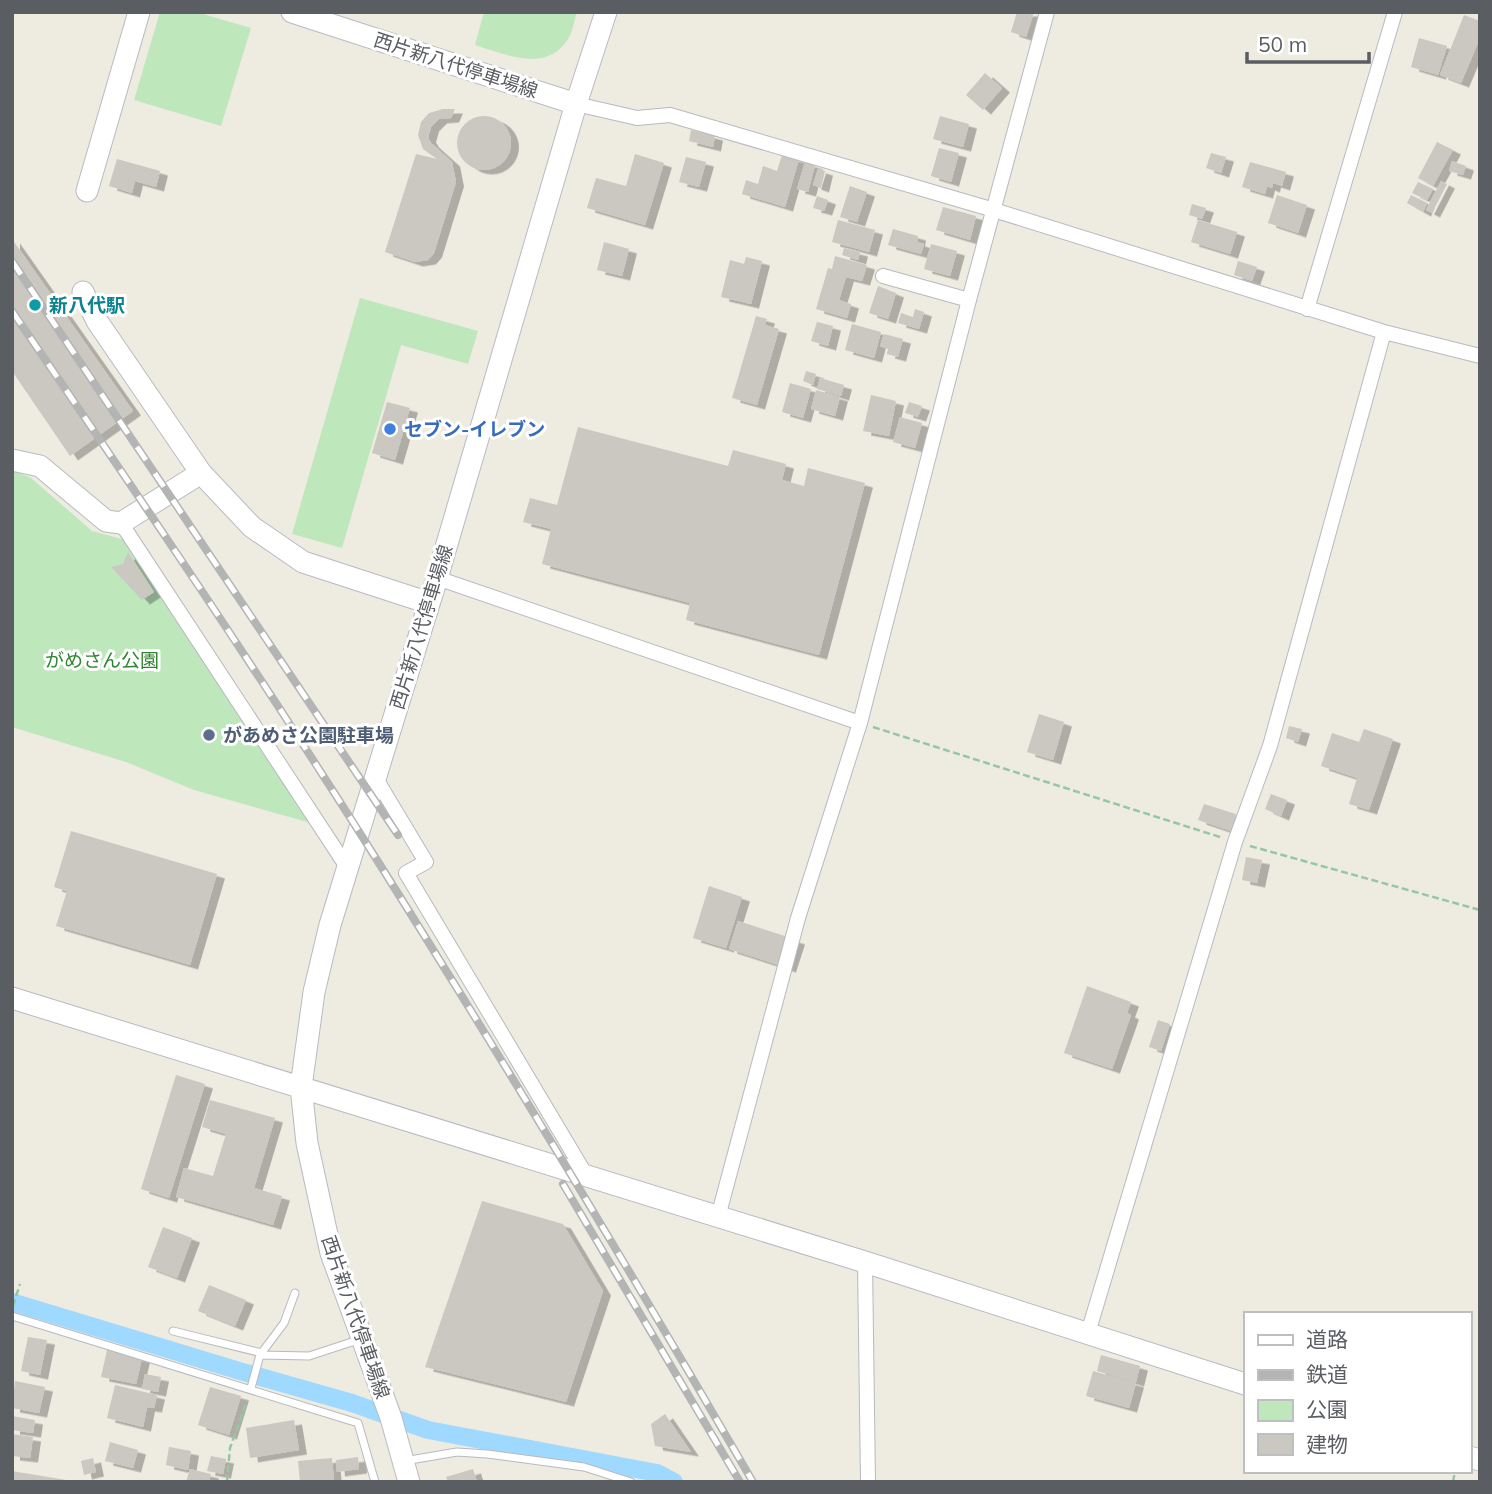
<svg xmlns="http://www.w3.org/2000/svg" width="1492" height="1494" viewBox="0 0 1492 1494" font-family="Mulish,'Noto Sans JP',sans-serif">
<defs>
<filter id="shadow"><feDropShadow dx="8" dy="4.5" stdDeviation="0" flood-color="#0004"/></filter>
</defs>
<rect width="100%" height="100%" fill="#eeebe1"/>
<path fill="#bee7bc" d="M160,12H196L251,28L221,126L134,100Z
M484,12H577C574,21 573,31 568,39C546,74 505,54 475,45Z
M360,298L478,331L468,364L401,345L342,548L292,534Z
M12,470L31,478L92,531L125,540L314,824L194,790L126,762L12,727Z"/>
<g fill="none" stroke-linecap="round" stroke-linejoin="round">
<path stroke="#a0d9ff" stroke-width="18" d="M12,1302L243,1372L352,1403L428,1430L657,1473L674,1482"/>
</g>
<path fill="#cbc7c1" filter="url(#shadow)" d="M1017,12H1034L1026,37L1011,32Z
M1464,15L1480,21V38L1461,83L1440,75Z
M1419,38L1447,46L1438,75L1411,67Z
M985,73L1002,88L983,110L966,95Z
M443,109H455L451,118L439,119L431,127L428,138L431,143L452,162L456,182L434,253L428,260L415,262L385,252L416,154L437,159L423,149L418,135L421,122L429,113Z
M940,116L969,124L963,147L933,139Z
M457 143a27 27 0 1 1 54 0a27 27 0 1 1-54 0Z
M691,130L715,136L713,147L689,141Z
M1437,142L1453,150L1433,186L1418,178Z
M939,148L959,153L951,182L931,176Z
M1211,153L1226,157L1221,173L1206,168Z
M635,154L664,163L645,225L587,208L596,178L626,186Z
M782,155L799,159L785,207L742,194L746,180L758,184L763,166L777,171Z
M686,157L706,162L699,187L679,182Z
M117,159L160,171L156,187L135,181L132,193L109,186Z
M1452,161L1466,166L1463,175L1449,171Z
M805,162L815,165L808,192L797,189Z
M1250,162L1286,172L1282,186L1273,183L1272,188L1267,186L1265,194L1242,187Z
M818,169L825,171L821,188L813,185Z
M1441,181L1447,184L1432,213L1426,210Z
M1418,182L1433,189L1427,200L1412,193Z
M850,186L867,192L857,222L840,217Z
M1277,195L1307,205L1298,233L1268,223Z
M1411,195L1427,203L1423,212L1407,203Z
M817,196L828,200L824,211L813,208Z
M1192,204L1206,208L1202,219L1189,215Z
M943,207L976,216L970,240L936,230Z
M838,220L875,230L869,252L832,242Z
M1198,220L1237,232L1230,254L1191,242Z
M893,229L918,236L917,242L924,244L921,254L888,245Z
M12,239L133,411L70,456L12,371Z
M604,242L629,249L622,276L597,270Z
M931,244L957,251L950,276L924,269Z
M844,248L860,252L858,260L842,255Z
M835,256L867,265L862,281L846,277L839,300L851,304L847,318L816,309L828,268L832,269Z
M746,257L762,261L751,304L721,297L730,260L744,264Z
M1238,261L1257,267L1252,281L1234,275Z
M878,286L896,293L888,319L869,313Z
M915,309L924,312L919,329L898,323L901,313L913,317Z
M756,316L767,319L765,325L779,329L757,405L732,398Z
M817,322L833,326L828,346L811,341Z
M852,324L881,332L874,358L845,350Z
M884,334L903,339L898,357L887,354L888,349L880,346Z
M806,371L816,374L813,385L803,381Z
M820,378L844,385L841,396L817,389Z
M790,383L811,389L803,418L782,412Z
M816,390L840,397L835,416L811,409Z
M871,395L896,401L889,436L863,431Z
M387,402L410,408L395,460L372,453Z
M909,402L922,406L918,417L905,413Z
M900,417L922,423L915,448L893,442Z
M578,427L728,466L733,450L786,464L782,480L804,486L808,468L865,483L819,655L686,620L690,603L542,564L551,529L523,522L530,498L557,505Z
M128,552L154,592L142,600L111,567L123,564Z
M1039,714L1064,722L1053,760L1027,752Z
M1289,726L1302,729L1298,742L1286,738Z
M1364,729L1393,739L1369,810L1349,804L1357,778L1321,766L1332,733L1359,742Z
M1271,794L1287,800L1281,816L1265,809Z
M1204,804L1236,814L1231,831L1198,820Z
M71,831L217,874L190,965L56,926L67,891L54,887Z
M1246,857L1262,860L1257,883L1242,880Z
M709,886L742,897L726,948L693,938Z
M738,921L797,940L788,968L729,949Z
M1087,986L1131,1002L1127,1013L1131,1015L1112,1069L1064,1053Z
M1158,1020L1170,1024L1161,1051L1149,1047Z
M176,1075L205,1084L169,1198L141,1189Z
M210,1100L275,1118L254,1188L282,1196L273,1225L176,1197L184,1168L213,1176L226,1134L202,1127Z
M482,1201L563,1224L603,1291L566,1402L425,1367Z
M163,1227L192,1238L177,1278L148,1267Z
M209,1285L246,1300L235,1326L198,1311Z
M28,1337L47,1340L40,1375L21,1371Z
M107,1350L142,1358L136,1384L101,1377Z
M1101,1355L1140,1366L1136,1382L1097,1371Z
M1093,1371L1136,1383L1129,1408L1086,1396Z
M145,1374L161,1377L158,1392L142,1389Z
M15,1381L45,1387L39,1413L12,1408Z
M115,1385L157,1395L154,1408L147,1407L143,1427L107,1418Z
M210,1387L241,1396L229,1435L198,1425Z
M665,1414L691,1452L655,1446L651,1424Z
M12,1416L35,1420L33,1433L12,1430Z
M294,1420L299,1450L250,1458L246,1428Z
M12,1434L33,1437L30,1458L12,1456Z
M110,1442L138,1450L133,1468L105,1461Z
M169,1447L191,1451L188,1470L166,1465Z
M211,1456L226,1459L223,1474L207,1471Z
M358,1457L359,1469L337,1472L336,1460Z
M93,1458L96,1472L84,1475L81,1461Z
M332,1458L334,1482H300L298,1461Z
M190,1469L211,1474L209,1482H186Z
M473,1469L477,1482H448L446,1477Z
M12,1471L66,1480V1482H12Z"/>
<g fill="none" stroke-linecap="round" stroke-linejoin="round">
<g stroke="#b7babf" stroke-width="9">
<path id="lane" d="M295,1293L284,1323L260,1355L309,1356L361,1339
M12,1316L358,1423L375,1482
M173,1331L262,1353
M251,1388L260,1355
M404,1461L457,1452L487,1454L584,1467L631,1482"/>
</g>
<g stroke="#b7babf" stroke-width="16">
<path id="street" d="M576,104L637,118L670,115L994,210L1384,332L1480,356
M883,276L969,300
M1307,309L1395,12
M121,523L347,867
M437,578L860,723
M375,777L426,862L406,873L586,1175
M718,1217L798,918L860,723L969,300L1047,12
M865,1262L868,1482
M1088,1333L1235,842L1270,746L1384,332"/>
</g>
<g stroke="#b7bbc1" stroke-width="23">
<path id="secondary" d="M292,12L576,104
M87,191L139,12
M83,292L97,321L201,473
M12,460L40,466L106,521L121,523L201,473L252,527L303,562L429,603
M12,998L865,1262L1245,1384
M1469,1457L1480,1460
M409,1482L391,1418L331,1253L307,1143L301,1087L314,992L330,925L437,578L576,104L606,12"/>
</g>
<path stroke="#95c8a2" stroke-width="2.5" stroke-dasharray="7 3.5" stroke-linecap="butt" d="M873,727L1220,837
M1250,846L1480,910
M13,1306L20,1284
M227,1482L230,1448L247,1400
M1453,1482L1455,1471"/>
<use href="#lane" stroke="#fff" stroke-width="7"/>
<use href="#street" stroke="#fff" stroke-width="14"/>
<use href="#secondary" stroke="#fff" stroke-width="21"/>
<g stroke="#b3b4b4" stroke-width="8">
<path id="rail" d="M12,261L398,835
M12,311C138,495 263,679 382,868C509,1070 633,1275 753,1482
M563,1184L740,1482"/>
</g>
<use href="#rail" stroke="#fff" stroke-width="5" stroke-dasharray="16" stroke-linecap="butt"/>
</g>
<circle fill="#0f9aa8" stroke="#fff" stroke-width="2.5" cx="35" cy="305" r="7"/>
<circle fill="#3f7fe0" stroke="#fff" stroke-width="2.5" cx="390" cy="429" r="7"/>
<circle fill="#5c6f8a" stroke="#fff" stroke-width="2.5" cx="209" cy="735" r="7"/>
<g text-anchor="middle" stroke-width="6" stroke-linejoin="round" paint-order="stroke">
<g font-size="19" fill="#5a5e63" stroke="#fff">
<text transform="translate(456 65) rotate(18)" y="7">西片新八代停車場線</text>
<text transform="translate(421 627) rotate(-73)" y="7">西片新八代停車場線</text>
<text transform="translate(356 1317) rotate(71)" y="7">西片新八代停車場線</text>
</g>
<g font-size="19" font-weight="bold" fill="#0d838f" stroke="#fff" text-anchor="start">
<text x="49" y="312">新八代駅</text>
</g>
<g font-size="19" font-weight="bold" fill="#366cbe" stroke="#fff" text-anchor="start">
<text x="404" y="436">セブン-イレブン</text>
</g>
<g font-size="19" fill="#308431" stroke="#fff">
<text x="102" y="667">がめさん公園</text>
</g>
<g font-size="19" font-weight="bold" fill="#4e5e75" stroke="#fff" text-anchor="start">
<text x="223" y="742">があめさ公園駐車場</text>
</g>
</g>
<rect width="1492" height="1494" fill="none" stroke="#5a5e63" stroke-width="28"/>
<rect x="1244" y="1312" width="228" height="161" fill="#ffffff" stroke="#bdbfc1" stroke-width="2"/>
<rect x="1258" y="1335" width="35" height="10" fill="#ffffff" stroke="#bdbfc1" stroke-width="2"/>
<text x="1306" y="1347" font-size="21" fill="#5a5e63">道路</text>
<rect x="1258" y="1370" width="35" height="10" fill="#b3b4b4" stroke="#bdbfc1" stroke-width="2"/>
<text x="1306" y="1382" font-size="21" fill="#5a5e63">鉄道</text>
<rect x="1258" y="1400" width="35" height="21" fill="#bee7bc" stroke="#bdbfc1" stroke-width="2"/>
<text x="1306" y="1417" font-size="21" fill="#5a5e63">公園</text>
<rect x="1258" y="1434" width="35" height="21" fill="#cbc7c1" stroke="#bdbfc1" stroke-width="2"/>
<text x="1306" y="1452" font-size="21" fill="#5a5e63">建物</text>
<path d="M1247 52v10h122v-10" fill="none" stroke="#5a5e63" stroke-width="3.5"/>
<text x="1258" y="52" font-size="21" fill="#5a5e63" stroke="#ffffff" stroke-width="5" paint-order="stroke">50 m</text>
</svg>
